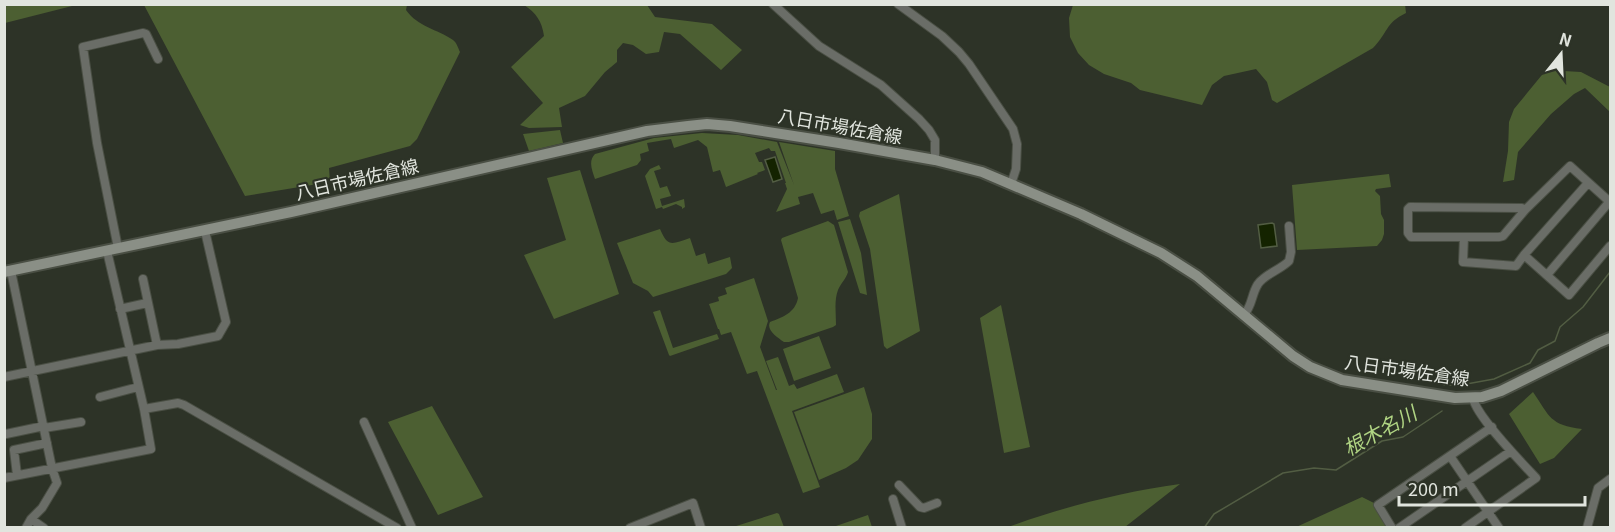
<svg xmlns="http://www.w3.org/2000/svg" width="1615" height="532" viewBox="0 0 1615 532" font-family="Georgia,'Noto Sans JP',serif">
<rect width="100%" height="100%" fill="#2d3327"/>
<path fill="#4c5f32" d="M5,4H76V5L5,23Z
M144,5H407L406,10C418,27 437,29 453,40C457,43 458,48 460,52L417,139L410,146L329,168L330,182L245,196Z
M524,5H647L655,17L712,24L742,50L721,70L680,34L664,32L659,52L646,54L633,45L623,43L617,50V62L605,72L585,96L559,108L562,127L529,128L520,125L543,103L511,67L544,36C542,21 536,13 524,5Z
M1073,5L1405,4L1406,13C1385,23 1388,33 1373,48L1277,103L1272,100L1267,82L1256,69L1224,76L1212,85L1202,105L1140,90L1131,83L1104,74L1089,65L1078,53L1070,37L1069,18Z
M1546,70L1581,72L1610,87V112L1585,88L1574,94L1551,114L1518,152L1514,180L1503,182L1508,151L1509,122L1514,109Z
M560,130L563,143L529,151L523,134Z
M702,133L738,135L777,142L794,185L779,142L835,151V169L849,216L837,220L834,210L821,214L813,193L798,197L800,204L776,212L787,189L785,183H786L775,151H771L769,148L755,153L759,162H762L765,170L757,173L758,174L726,187L720,170L713,172L707,147L698,140L674,148L671,139L647,143L649,151L640,154L641,160L637,165L595,179C592,170 588,161 595,154L654,138Z
M659,165L661,169L654,171L660,188L667,186L671,196L660,199L662,206L684,199L685,207L682,209V207L676,204L663,209L662,207L656,209L645,176L650,169Z
M580,170L619,294L554,319L524,255L566,240L547,178Z
M1389,174L1391,187L1376,189L1375,191L1380,196L1381,214L1384,220V234L1382,240L1377,246L1297,250L1292,185Z
M899,194L920,331L887,349L884,346L870,249L859,216L860,212Z
M850,219L861,253L867,295L860,293L838,222Z
M828,221L834,225L848,272C846,279 841,283 838,290C834,300 836,313 836,325L833,327L789,342H784C777,337 766,330 770,322C783,317 795,313 798,298L781,240L782,238Z
M660,229C668,248 672,244 690,238L696,256L705,253L708,264L730,257L732,268L726,274L653,297L648,291L633,283L617,243Z
M754,278L768,321L760,347L776,390H777L766,361L778,357L789,386L794,384L797,389L837,374L844,392L792,411L820,487L803,493L757,371L747,374L731,332L721,335L719,329H718L709,304L719,301L718,297L727,294L725,288Z
M1001,305L1030,447L1004,453L980,318Z
M660,310L673,348L717,334L719,339L670,356L669,355L653,312Z
M819,336L831,368L794,381L783,349Z
M864,387L872,414V439L858,460L846,468L819,480L794,412Z
M1533,392C1550,417 1550,425 1582,429L1554,458L1540,464L1509,414Z
M432,406L483,497L438,515L388,422Z
M1180,484L1125,527H1008C1063,507 1122,492 1180,484Z
M1362,497L1374,503L1387,527L1294,528Z
M777,513L779,514L784,527H733Z
M868,515L872,527H833Z"/>
<path fill="#142300" stroke="#525d43" stroke-width="1.5" d="M775,157L782,179L773,182L765,160Z
M1272,223L1274,224L1277,246L1261,248L1258,225Z"/>
<g fill="none" stroke-linecap="round" stroke-linejoin="round">
<path stroke="#525d43" stroke-width="1.5" d="M1444,385H1461L1494,379L1530,363L1538,350L1555,341L1560,327L1583,307L1610,272
M1204,528L1214,514L1283,473L1314,468L1336,470L1382,441L1403,437L1442,411"/>
<g stroke="#4a4f44" stroke-width="10">
<path id="minor" d="M773,4L819,46L881,85L919,119L929,130L935,140V160
M898,4L942,36L959,52L969,64L1013,129L1017,144L1016,169L1011,184
M1525,210L1522,208L1410,207L1408,209V233L1411,237H1499L1503,236L1525,210L1570,166L1610,202
M1464,237L1463,262L1516,266L1524,255L1588,183
M118,248L97,143L83,47L143,33L146,34L158,59
M1524,255L1569,295L1610,246
M11,271L52,468L57,483L42,508L31,519L26,528
M1547,275L1610,201
M143,279L157,345
M120,309L147,303
M1244,315C1253,304 1251,295 1258,284C1265,274 1280,270 1289,261L1291,252L1289,226
M4,377L157,345L178,344L218,336L226,322L205,231
M100,397L138,387
M144,409L178,403L184,405L397,528
M364,422L412,528
M44,428L81,422
M6,434L44,426
M1450,456L1499,528
M17,475L14,450L47,443
M4,478L151,449L144,409L107,251
M899,485L920,507L924,508L937,503
M893,499L902,528
M31,519L44,528
M630,528L693,503L701,528
M1392,528L1378,505L1492,427
M1399,528L1511,451
M1465,528L1536,478C1522,463 1476,416 1473,398
M1587,528L1598,488L1610,479"/>
</g>
<g stroke="#4a4f44" stroke-width="14">
<path id="secondary" d="M4,272L291,212L647,131L688,126L707,124L730,126L839,143L935,160L982,172L1081,214L1161,253L1197,276L1293,356L1310,367L1342,380L1455,398L1482,397L1501,391L1598,343L1610,338"/>
</g>
<use href="#minor" stroke="#6a6d67" stroke-width="8"/>
<use href="#secondary" stroke="#8a8f86" stroke-width="10"/>
</g>
<g text-anchor="middle" stroke-width="4.5" stroke-linejoin="round" paint-order="stroke">
<g font-size="18" fill="#e1e5de" stroke="#2d3327">
<text transform="translate(840 127) rotate(10)" y="6">八日市場佐倉線</text>
<text transform="translate(357 180) rotate(-13)" y="6">八日市場佐倉線</text>
<text transform="translate(1407 371) rotate(8)" y="6">八日市場佐倉線</text>
</g>
<g font-size="20" font-style="italic" fill="#b0d483" stroke="#2d3327">
<text transform="translate(1380 431) rotate(-29)" y="7">根木名川</text>
</g>
</g>
<rect width="1615" height="532" fill="none" stroke="#e1e5de" stroke-width="12"/>
<g transform="translate(1561 54) rotate(18)" stroke="#2d3327" stroke-width="4.5" paint-order="stroke">
<path d="M0-4.5L10 22L0 15L-10 22Z" fill="#e1e5de"/>
<text y="-9" font-size="16" font-weight="bold" text-anchor="middle" fill="#e1e5de">N</text>
</g>
<path d="M1399 496v9h186v-9" fill="none" stroke="#e1e5de" stroke-width="3"/>
<text x="1408" y="496" font-size="18" fill="#e1e5de" stroke="#2d3327" stroke-width="4.5" paint-order="stroke">200 m</text>
</svg>
